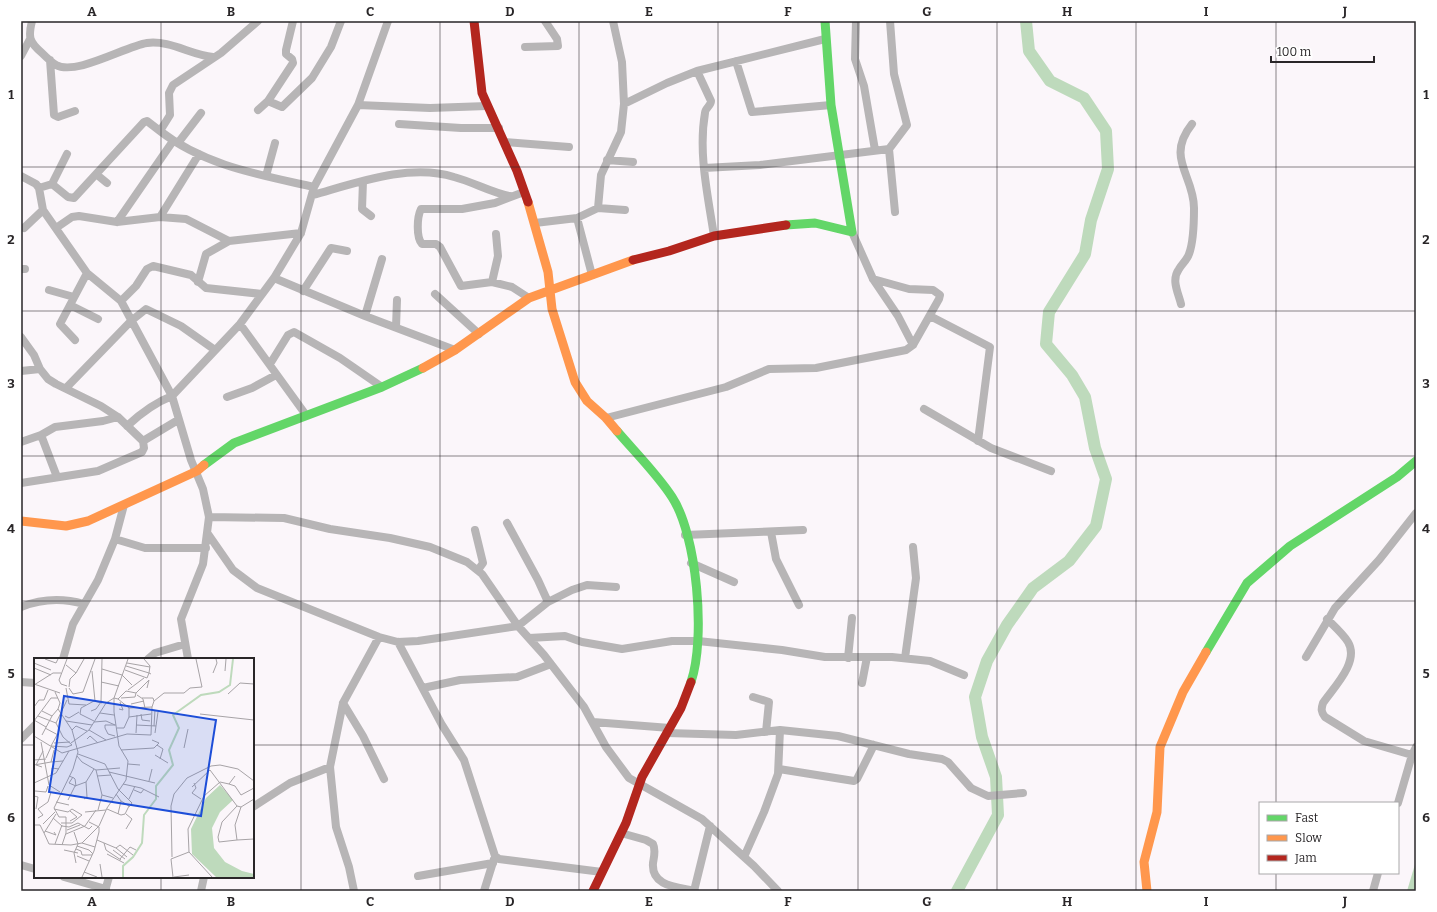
<svg xmlns="http://www.w3.org/2000/svg" width="1437" height="912" viewBox="0 0 1437 912" font-family="Bitter,serif">
<rect width="100%" height="100%" fill="#fbf6fa"/>
<path fill="#bedabc" d="M1416,861V891H1407Z"/>
<g fill="none" stroke-linecap="round" stroke-linejoin="round">
<path stroke="#bedabc" stroke-width="12" d="M957,891L998,815L996,777L982,737L975,697L987,661L1007,625L1033,588L1069,561L1096,526L1106,479L1095,448L1085,397L1072,375L1046,344L1049,312L1085,254L1091,220L1108,169L1106,131L1084,98L1050,81L1029,51L1026,21"/>
<path stroke="#b7b5b6" stroke-width="8" d="M32,21C28,37 29,42 42,53C46,57 51,62 56,65C76,76 126,46 147,43C170,40 191,55 213,57
M258,21L221,53L173,85L169,93L170,115L160,131C205,166 261,175 314,187
M613,21L622,62L624,104L667,83L697,71L825,39
M856,21L855,59L864,86L875,150
M525,47L558,46L557,39L545,21
M21,56L30,39
M50,60L54,115L58,117L75,111
M736,61L752,112L831,105
M697,71L711,101C711,106 705,108 705,113C698,153 708,196 714,236
M268,101L282,107L312,78L331,47L341,21
M358,105L430,108L487,106
M258,110L268,101L293,63L292,59L286,54V50L293,21
M399,124L461,128H499
M505,142L569,147
M178,143L201,113
M889,149L907,125L894,74L890,21
M607,160L633,162
M704,168L760,165L889,149L895,212
M96,174L107,183
M21,176L36,184L39,188L43,210L87,273L121,301L172,396L191,460L203,489L209,517L203,564L181,619L188,659
M266,176L275,143
M363,181L362,209L371,216
M52,184L68,197L74,198L144,122L147,121L160,131
M39,188L52,184L67,154
M524,192L495,203L462,209H421C417,217 416,237 422,244H436L440,247L461,286L492,282L512,287L529,298
M313,195C356,183 410,163 454,177C473,182 490,192 509,196
M598,208L625,210
M160,217L199,154
M577,218L592,275
M117,222L173,141
M535,223L577,218L598,208L601,175L621,132L624,104
M24,228L43,210
M56,228L72,217L79,216L117,222L160,217L186,219L229,241L301,233
M852,232L873,279L898,316L913,345
M21,269H25
M274,278L365,316L455,350
M198,282L206,254L229,241
M492,282L498,256L496,234
M49,290L74,297
M303,291L331,248L347,251
M435,294L479,334
M121,301L136,286L147,269L153,266L191,275L206,288L262,294
M1181,304C1178,292 1171,280 1179,269C1182,264 1187,260 1189,254C1194,241 1194,222 1194,208C1194,175 1165,158 1192,124
M70,305L98,319
M365,316L382,259
M930,316L990,347L978,441
M240,324L306,415
M396,327L397,300
M21,337L34,355L40,369L48,379L56,384L101,406L118,417L143,441
M75,340L60,324L87,273
M270,364L288,335L294,332L340,358L382,387
M21,371L40,369
M66,388L131,321L146,309L181,326L215,350
M227,397L252,388L276,375
M924,409L991,448L1051,471
M606,418L726,387L769,369L816,368L906,350L913,345L939,299L940,295L933,290L909,289L873,279
M127,426C141,413 154,403 172,396L240,324L274,278L301,233L314,187L358,105L388,21
M41,435L57,477
M21,442L41,435L55,427L103,421L118,417
M21,483L98,471L142,452L144,448L143,441L178,420
M209,517L284,518L330,529L390,538L430,547L467,562L482,574L518,626L544,655L584,707L606,747L629,778L702,819L754,866L778,891
M507,523L538,580L548,602
M475,530L483,563L478,570
M771,532L776,559L799,605
M208,534L233,570L257,588L379,637L398,642L418,641L518,626L548,602L572,590L587,585L616,587
M685,535L803,530
M115,539L145,548H206
M691,563L734,582
M21,607C41,599 63,598 84,604
M1327,619C1334,626 1343,634 1348,642C1360,662 1333,688 1323,703C1321,709 1321,712 1325,717L1364,741L1412,755
M529,638L565,636L582,642L622,649L672,641H698L782,650L825,657H892L930,661L964,675
M398,642L442,725L464,760L495,856L499,859L602,872
M1306,657L1335,608L1379,560L1416,513
M848,658L852,618
M905,658L916,578L913,547
M63,659L73,624L98,580L115,539L124,505
M148,659L155,653L185,644
M21,682L35,683
M862,683L867,657
M423,688L460,680L517,677L551,664
M753,697L769,702L766,732
M343,703L363,736L384,779
M593,722L670,728
M667,733L736,735L780,730L838,736L909,754L942,759L948,762L971,788L988,796L1023,793
M21,739L35,725
M779,769L854,781L857,779L874,745
M1398,803L1412,755L1416,747
M253,807L290,783L330,767
M621,833L646,840L653,844C656,850 654,857 653,863C651,887 678,887 695,891
M744,857L764,812L778,774L780,730
M21,865L35,869
M418,876L493,863
M64,877L106,889
M105,891L109,877
M201,891L204,877
M354,891L349,867L336,827L330,767L343,703L379,637
M484,891L494,859
M694,891L710,826
M1373,891L1378,873"/>
<path stroke="#63d668" stroke-width="9" d="M786,225L815,223L852,232L831,105L825,21
M617,431C634,451 658,475 672,497C697,535 706,638 691,682
M204,465L234,443L382,387L423,368
M1206,652L1247,583L1290,546L1397,477L1416,461"/>
<path stroke="#ff974d" stroke-width="9" d="M528,202L548,272L552,309L575,382L587,401L606,418L617,431
M423,368L455,350L529,298L633,260
M21,521L66,526L88,521L197,471L204,465
M1147,891L1144,862L1157,812L1160,747L1183,692L1206,652"/>
<path stroke="#b3261e" stroke-width="9" d="M474,21L482,93L517,171L528,202
M633,260L669,251L714,236L786,225
M593,891L626,823L642,777L681,708L691,682"/>
</g>
<path fill="none" stroke="#292628" stroke-width="1" stroke-opacity="0.55" d="M161,21V659M301,21V891M440,21V891M579,21V891M718,21V891M858,21V891M997,21V891M1136,21V891M1276,21V803M21,167H1416M21,311H1416M21,456H1416M21,601H1416M21,745H35M253,745H1416M1276,873V891M161,877V891"/>
<g transform="translate(34 658)">
<rect width="220" height="220" fill="#fbf6fa"/>
<path d="M186,127L199,142L186,154L178,170L180,190L191,204L208,213L220,216V219H182L158,196L157,171L172,140Z" fill="#bedabc"/>
<path fill="none" stroke="#bedabc" stroke-width="2" d="M89,219V208L99,199L108,185L110,157L122,141V128L139,107L135,92L145,70L139,57L167,37L185,34L196,27L199,1"/>
<path fill="none" stroke="#a7a3a6" stroke-width="1" d="M11,1L22,5L24,1M33,1L25,22L27,26L33,28M110,1L116,8L115,15L117,16M0,5L17,12M93,5L116,9M32,7L42,15L50,1M92,8L115,15L113,20M0,10L17,17M68,11L88,17L98,27M91,12L113,20M58,13L61,43M191,13L192,1M179,15L183,5L182,1M67,24L85,28M0,26L26,35M0,27L19,15H27M35,29L36,21L42,15M32,30L35,46L52,47M35,30L39,36L49,34L61,1M94,32L110,20M21,34L26,45L24,51L38,72L44,94L39,111L20,150L25,159H32V175L28,187M194,36L206,25L220,26M103,37L109,41L111,50M87,40L101,39L102,35M108,40H119L120,43M33,42L22,65L29,79L38,87M97,46L110,43M0,49L5,42H10L14,32M118,49L120,43L130,35H150L156,30L168,29L162,1M95,50V59L117,56M85,51L89,52L86,44M8,53L18,58L24,51M57,53L62,51L67,44L68,1M66,55L80,57M107,56L108,62L116,63M166,56L220,62M4,58L22,65M31,58L35,60L45,54M0,62L12,69M0,63L17,40H24M32,63L58,67M60,63L46,56L47,50L60,43L68,45M60,64L72,63L81,67M102,67L122,68L121,75M120,68L121,52M122,68L124,54M11,70L24,77M83,70H90L95,59M38,72L42,68L53,73M55,72L72,82M102,75L103,57M8,77L18,58M23,77L17,88L33,89L38,87M0,78L28,95L93,76L117,77L118,49L95,50L84,41M81,78L74,76L71,70V67H82M53,81L56,78L64,85M7,84L15,127L26,134M20,85L36,84M37,85L55,72L72,45L80,40L84,41L92,33L102,35L115,22L113,30M123,87L129,91L126,101M150,90L154,71M87,92L120,90L125,85L118,82M44,96L71,106L84,131L98,145L95,149M121,97L134,105M43,98L48,104L62,112L86,110M12,100L17,89M0,102L12,101M17,104L29,103M94,106L106,107M0,107L17,104L20,92M8,109L2,107L9,93M62,112L68,137L79,140M75,114L121,125M18,117V110L25,111M35,118L40,120L41,121L42,128L35,125L39,119M63,118L77,117M201,118L195,126L201,128L207,137L220,130M115,123L118,111M0,125L22,115L35,93M160,125L162,130L158,135L167,141M89,126L107,130L125,139M158,129L176,112L203,148M100,132L107,135L110,131M1,133L12,134L14,128M82,136L87,143L84,156M0,138L4,139L2,151M50,141L53,139L52,124L60,111M95,141L101,128M34,142L41,128L52,124M22,144L35,147M207,149L220,141M20,151L34,154L38,151L48,157L38,165H27M73,151L87,157L91,156L95,148L87,143M64,152L68,137M36,153L43,159L36,163M51,154L72,152M22,156L10,175L15,186L37,187L48,185L65,168L73,150L92,122L94,103L85,88L80,54V40L94,1M92,156L98,161L92,171M4,160L9,157L4,151L14,144L17,134M19,160L28,168M9,166L21,154M0,167H6L10,175M28,168L35,169L44,165L55,171L58,168M33,172L46,167M11,173L22,177L20,174M40,174L44,186L40,195L42,205M32,176L51,168L62,152M63,182L82,190L93,199M203,182L185,184L184,179L188,164L203,148L207,149L201,167L203,182L220,181M48,185L61,189M70,185L72,192L87,202M21,186L28,167M43,188L55,192L59,196M82,190L86,187L99,197M42,191L47,193L48,197H58M30,192L44,195M79,192L91,201M73,196L90,205M43,198L55,203M138,199L137,148L140,136L153,120L177,108L186,107L204,111L220,123M86,201L96,189L102,192M66,206L68,219M50,214L63,219M48,219L60,193L65,174V169L55,164M139,219L137,201L155,194M140,219L155,217M178,219L155,194L154,171L170,138L186,124L195,126"/>
<path fill="#1d4ed8" fill-opacity="0.15" stroke="#1d4ed8" stroke-width="2" d="M30,38L182,62L167,158L15,134Z"/>
<rect width="220" height="220" fill="none" stroke="#292628" stroke-width="2"/>
</g>
<rect width="1437" height="912" fill="none" stroke="#ffffff" stroke-width="44"/>
<rect x="1259" y="802" width="140" height="72" fill="#ffffff" stroke="#a9a8a9"/>
<rect x="1267" y="815" width="20" height="6" fill="#63d668" stroke="#a9a8a9"/>
<text x="1295" y="822" font-size="12" fill="#292628">Fast</text>
<rect x="1267" y="835" width="20" height="6" fill="#ff974d" stroke="#a9a8a9"/>
<text x="1295" y="842" font-size="12" fill="#292628">Slow</text>
<rect x="1267" y="855" width="20" height="6" fill="#b3261e" stroke="#a9a8a9"/>
<text x="1295" y="862" font-size="12" fill="#292628">Jam</text>
<path d="M1271 56v6h103v-6" fill="none" stroke="#292628" stroke-width="2"/>
<text x="1277" y="56" font-size="12" fill="#292628" stroke="#ffffff" stroke-width="3" paint-order="stroke">100 m</text>
<rect x="22" y="22" width="1393" height="868" fill="none" stroke="#292628" stroke-width="1.5"/>
<g font-size="13" text-anchor="middle" font-weight="bold" fill="#292628">
<text x="92" y="16">A</text>
<text x="231" y="16">B</text>
<text x="370" y="16">C</text>
<text x="510" y="16">D</text>
<text x="649" y="16">E</text>
<text x="788" y="16">F</text>
<text x="927" y="16">G</text>
<text x="1067" y="16">H</text>
<text x="1206" y="16">I</text>
<text x="1345" y="16">J</text>
<text x="11" y="99">1</text>
<text x="1426" y="99">1</text>
<text x="11" y="244">2</text>
<text x="1426" y="244">2</text>
<text x="11" y="388">3</text>
<text x="1426" y="388">3</text>
<text x="11" y="533">4</text>
<text x="1426" y="533">4</text>
<text x="11" y="678">5</text>
<text x="1426" y="678">5</text>
<text x="11" y="822">6</text>
<text x="1426" y="822">6</text>
<text x="92" y="906">A</text>
<text x="231" y="906">B</text>
<text x="370" y="906">C</text>
<text x="510" y="906">D</text>
<text x="649" y="906">E</text>
<text x="788" y="906">F</text>
<text x="927" y="906">G</text>
<text x="1067" y="906">H</text>
<text x="1206" y="906">I</text>
<text x="1345" y="906">J</text>
</g>
</svg>
